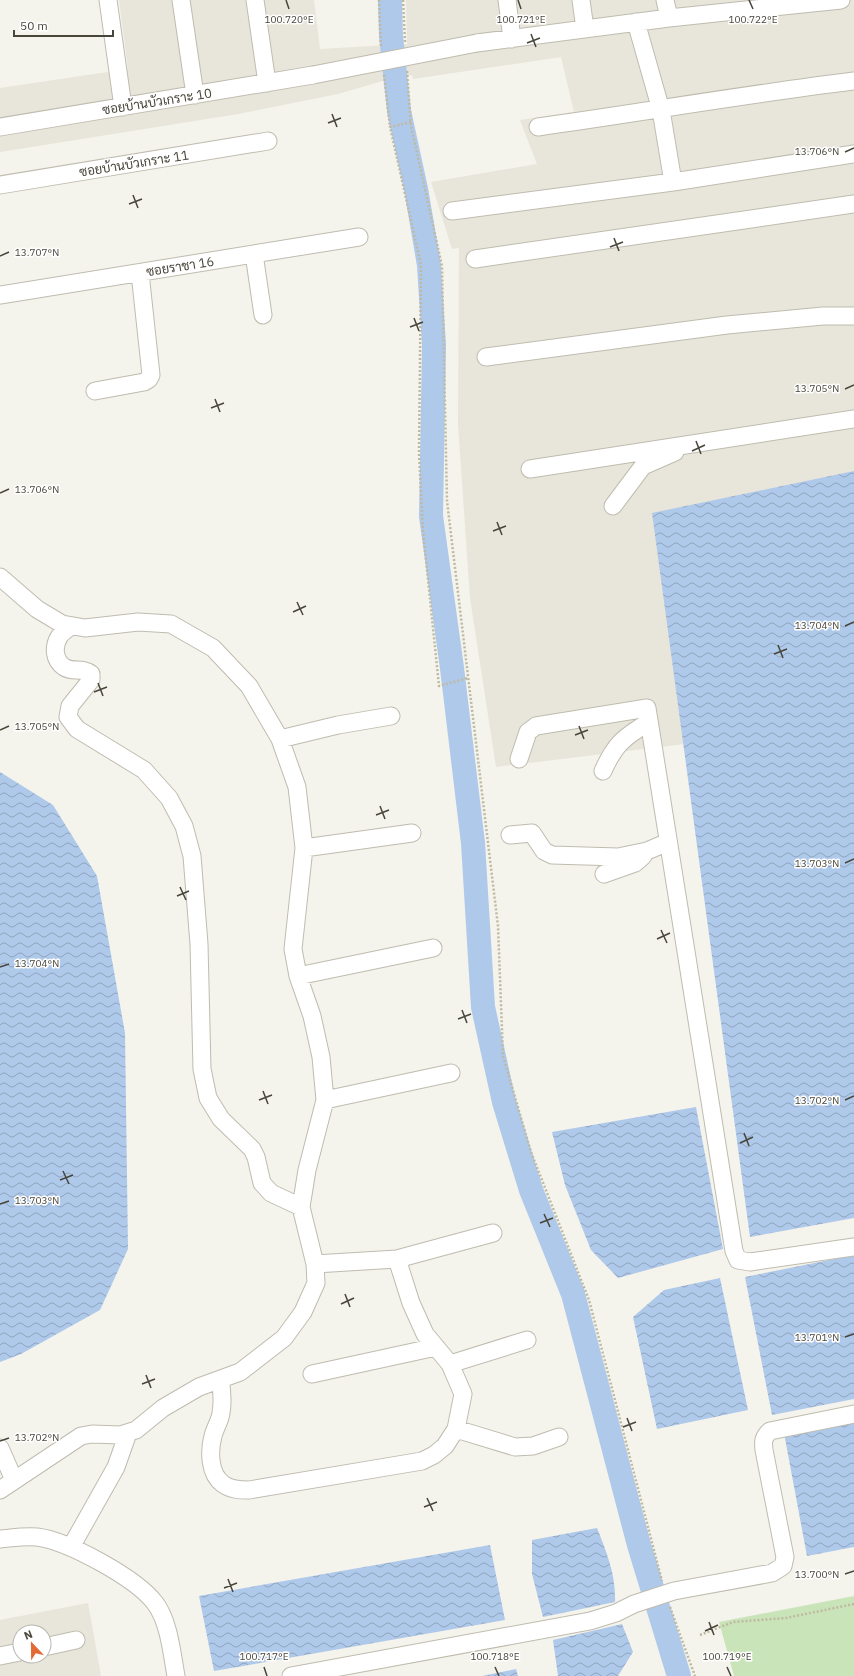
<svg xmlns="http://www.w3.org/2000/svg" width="854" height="1676" viewBox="0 0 854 1676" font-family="'IBM Plex Sans',Sarabun,sans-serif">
<defs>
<pattern id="water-waves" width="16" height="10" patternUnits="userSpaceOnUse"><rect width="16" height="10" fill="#afc9ea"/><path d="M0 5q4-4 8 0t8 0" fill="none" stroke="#90a5bf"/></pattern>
</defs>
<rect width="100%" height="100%" fill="#f4f3ec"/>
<path fill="#e8e5da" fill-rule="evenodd" d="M119,0H314L320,49L407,44L406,0H854V508L709,741L496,767L470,598L458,424L459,248L452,249L431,182L537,164L520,120L574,112L561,57L413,79L412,75L393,78L338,94L238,114L0,152V88L128,69Z
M88,1603L101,1676H0V1620ZM20,1632H44V1656H20Z"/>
<path fill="#cae4b9" d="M854,1596V1676H734L719,1622Z"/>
<path fill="url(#water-waves)" d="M854,471V1218L750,1237L652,513Z
M0,772L53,805L97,876L125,1033L128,1249L100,1310L21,1354L0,1362Z
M696,1107L723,1249L618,1278L591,1250L565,1185L552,1132Z
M854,1255V1399L772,1415L745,1277Z
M720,1278L748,1410L657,1429L633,1317L664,1290Z
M854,1420V1547L807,1556L784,1433Z
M597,1528C607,1553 616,1575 615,1602L543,1617L532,1574V1540Z
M490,1545L505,1620L214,1671L199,1596Z
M622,1624L633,1652L618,1676H558L553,1640Z
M516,1669L518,1676H482Z"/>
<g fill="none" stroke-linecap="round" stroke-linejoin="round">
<path stroke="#afc9ea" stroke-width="24" d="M390,0L391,36L399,111L416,189L429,265L434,345L431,516L452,668L473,843L483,1007L504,1102L531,1190L573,1294L639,1545L679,1676"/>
<g stroke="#bfbcaf" stroke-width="19">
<path id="minor" d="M108,0L123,107
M181,0L195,95
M255,0L267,83
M507,0L512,39
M581,0L585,29
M665,0L669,18
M636,22L661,110L673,182
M477,43L669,18L841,0
M0,127L313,75
M538,127C644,112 748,94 854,81
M0,185L268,141
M452,211L673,182L854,154
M254,254L263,315
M475,259L854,204
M0,295L359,237
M486,357L727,325L823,316H854
M95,391L144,382L149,379L151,375L140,273
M530,469L854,419
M613,506L643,466L675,452
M0,577L37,609L62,624L85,628L138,622L171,624L213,648L249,686L280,739L297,787L304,848L293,949L298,976L312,1016L321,1057L325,1100L307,1170L301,1207L315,1264L316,1283L303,1312L284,1338L240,1372L199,1387L163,1408L136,1430L120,1435L92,1434L81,1436L0,1490
M71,626C67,629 61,633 59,637C53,647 54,660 64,667C73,673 83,667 91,674V680L70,706L68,717L77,729L144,770L169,798L184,826L192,856L199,944L202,1069L208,1098L221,1119L252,1149L256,1157L262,1183L271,1193L301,1207
M280,739L338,725L391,716
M519,759L528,732L536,726L647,708L734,1251L738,1260L750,1262L854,1247
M603,771C615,744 624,737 649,722
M510,835L532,833L544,851L552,855L618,857L647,851L668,842
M304,848L412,833
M604,874L635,863L643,856
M298,976L433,948
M325,1100L451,1073
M315,1264L397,1259L493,1233
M450,1364L527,1340
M312,1374L436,1347
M220,1379C222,1390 223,1401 221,1413C220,1421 215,1428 213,1436C209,1451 209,1474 223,1484C231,1490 241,1490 249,1490L422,1461L434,1455L445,1446L456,1429L463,1394L450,1364L425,1334L411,1303L397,1259
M456,1429L515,1447L533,1446L559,1437
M0,1448L14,1480
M0,1539C12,1538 24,1536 37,1537C68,1541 136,1578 155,1603C169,1621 172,1654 176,1676
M71,1547L116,1467L128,1433
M44,1647L76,1640
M0,1656L20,1652
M291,1676L590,1621L616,1613L634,1604L674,1591L772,1573L783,1566L785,1557L764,1450C763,1442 763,1437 770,1431L854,1414"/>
</g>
<path stroke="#bfb9a2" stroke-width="2.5" stroke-dasharray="2 2" stroke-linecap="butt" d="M379,0L381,47
M403,0L405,42
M407,71L411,126L442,266L447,501L498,926L503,1056L531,1152L589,1300L662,1581
M384,75L390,127
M411,122L390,127L421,265L419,454L423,531L439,686L468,678
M670,1607L695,1676
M700,1635L733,1622L786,1618L854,1604"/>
<use href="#minor" stroke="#fff" stroke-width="17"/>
<g stroke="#bfbcaf" stroke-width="19" stroke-linecap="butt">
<path id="minor-bridge" d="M313,75L477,43"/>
</g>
<use href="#minor-bridge" stroke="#fff" stroke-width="17"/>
</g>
<path fill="none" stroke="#48453a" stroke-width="1.5" d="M286,0L289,9M518,0L521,9M749,0L753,9M531,34L536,47M527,43L540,38M332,114L337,127M328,123L341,118M845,152L854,148M133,195L138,208M129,204L142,199M614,238L619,251M610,247L623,242M0,256L9,252M414,318L419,331M410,327L423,322M845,389L854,385M215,399L220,412M211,408L224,403M696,441L701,454M692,451L705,445M0,493L9,489M497,522L502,535M493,531L506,526M297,602L303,615M293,612L306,606M845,626L854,622M778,645L783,658M774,654L787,649M98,683L103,696M94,692L107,687M579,726L584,739M0,730L9,726M575,735L588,730M380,806L385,819M376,815L389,810M845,863L854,859M180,887L186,900M177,896L189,891M661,930L667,943M657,939L670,933M0,967L9,964M462,1010L467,1023M458,1019L471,1014M263,1091L268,1104M259,1100L272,1095M845,1100L854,1096M744,1133L749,1146M740,1143L753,1137M63,1171L69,1184M60,1180L73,1175M0,1204L9,1201M544,1214L550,1227M540,1223L553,1218M345,1294L350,1307M341,1304L354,1298M845,1337L854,1334M146,1375L151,1388M142,1384L155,1379M627,1418L632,1431M623,1427L636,1422M0,1441L9,1438M427,1498L433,1511M424,1507L437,1502M845,1574L854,1571M228,1579L233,1592M224,1588L237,1583M709,1622L714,1635M705,1631L718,1625M264,1667L267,1676M495,1667L499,1676M727,1667L731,1676"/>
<g text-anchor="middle" stroke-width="3" stroke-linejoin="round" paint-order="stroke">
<g font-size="13" fill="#48453a" stroke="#fff">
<text transform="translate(157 101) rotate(-9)" y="5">ซอยบ้านบัวเกราะ 10</text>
<text transform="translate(134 163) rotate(-9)" y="5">ซอยบ้านบัวเกราะ 11</text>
<text transform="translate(180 266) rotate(-9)" y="5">ซอยราชา 16</text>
</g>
</g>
<g font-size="10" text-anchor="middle" fill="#48453a" stroke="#fff" stroke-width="3" stroke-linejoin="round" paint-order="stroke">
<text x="521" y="23">100.721°E</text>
<text x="753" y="23">100.722°E</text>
<text x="289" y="23">100.720°E</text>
<text x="817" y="155">13.706°N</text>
<text x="37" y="256">13.707°N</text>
<text x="817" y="392">13.705°N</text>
<text x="37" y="493">13.706°N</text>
<text x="817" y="629">13.704°N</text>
<text x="37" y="730">13.705°N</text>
<text x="817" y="867">13.703°N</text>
<text x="37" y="967">13.704°N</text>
<text x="817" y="1104">13.702°N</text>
<text x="37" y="1204">13.703°N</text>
<text x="817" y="1341">13.701°N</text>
<text x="37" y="1441">13.702°N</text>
<text x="817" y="1578">13.700°N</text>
<text x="264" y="1660">100.717°E</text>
<text x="495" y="1660">100.718°E</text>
<text x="727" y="1660">100.719°E</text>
</g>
<g transform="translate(32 1644) rotate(338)"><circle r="19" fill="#ffffff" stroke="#b6b5b0"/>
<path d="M0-3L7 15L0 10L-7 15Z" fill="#e36a34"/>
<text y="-6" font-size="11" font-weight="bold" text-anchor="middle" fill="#48453a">N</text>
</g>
<path d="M14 30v6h99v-6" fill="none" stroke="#48453a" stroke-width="2"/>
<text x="20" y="30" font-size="12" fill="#48453a" stroke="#ffffff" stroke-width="3" paint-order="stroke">50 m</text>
</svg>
